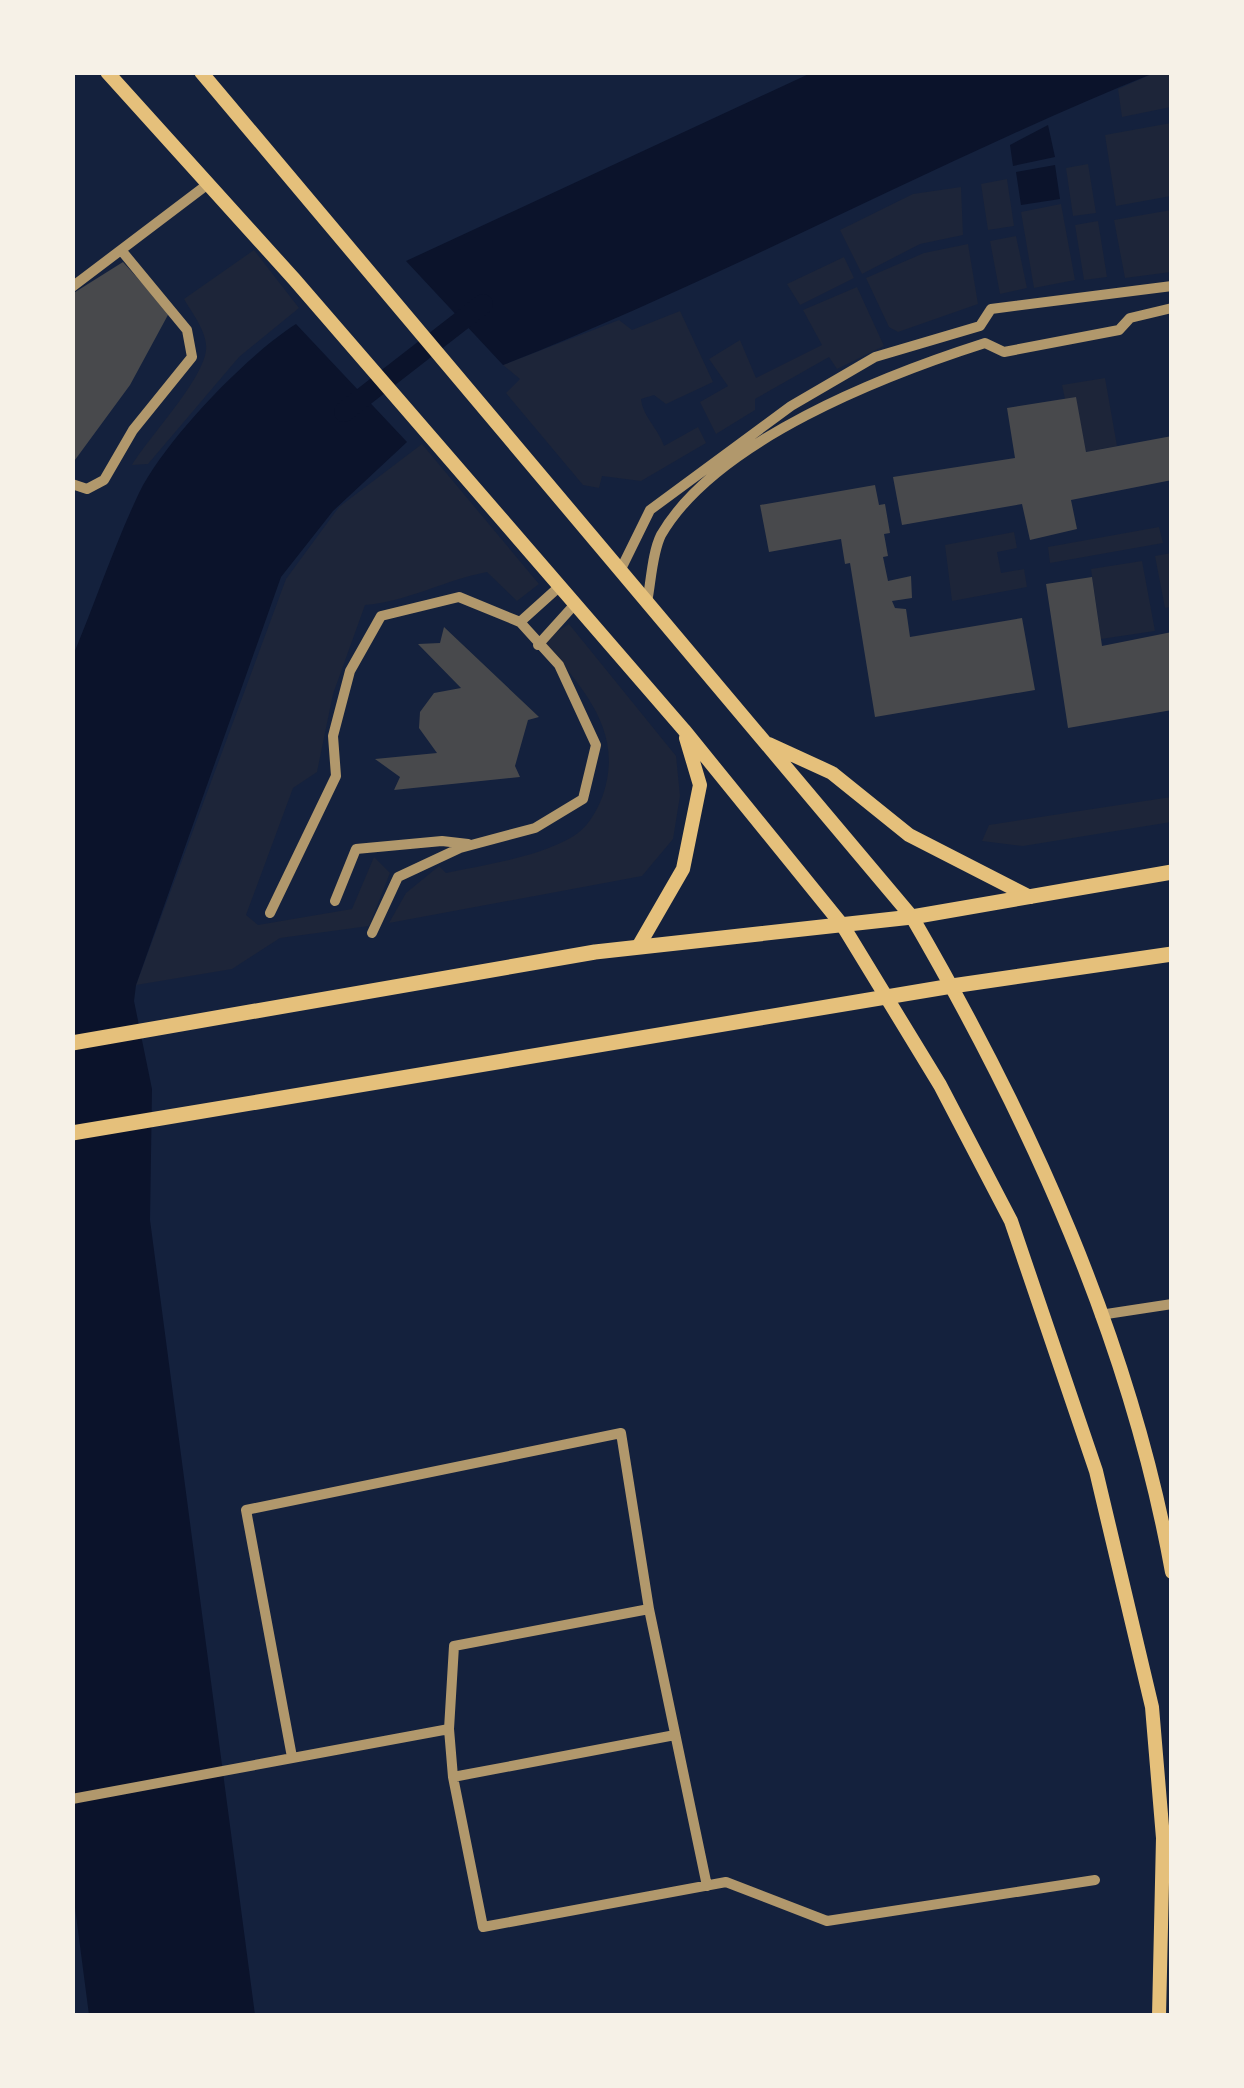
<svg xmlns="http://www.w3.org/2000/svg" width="1244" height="2088" viewBox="0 0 1244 2088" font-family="Literata,serif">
<rect width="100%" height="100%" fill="#14213d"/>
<path fill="#1d2539" d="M1154,73H1171V107L1122,117L1118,89Z
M1171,123V196L1116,206L1105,135Z
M1088,164L1096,213L1073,216L1066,168Z
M1007,179L1014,226L988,230L981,184Z
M961,187L963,235L920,244L862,274L840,230L913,194Z
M1061,204L1075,280L1034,288L1021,212Z
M1171,210V272L1125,278L1114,220Z
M1098,221L1107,277L1084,280L1075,225Z
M1016,236L1027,288L1000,294L990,241Z
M968,244L978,304L898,332L889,327L866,278L924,253Z
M254,250L299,308L239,357L148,464L132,465C149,437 203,380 206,350C208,333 192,313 184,299Z
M844,257L854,278L800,305L787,284Z
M857,287L884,346L837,369L829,357L755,399V410L716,434L700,402L728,386L709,359L740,340L756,378L822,345L803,310Z
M680,311L713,382L666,404L654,395L641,399C643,417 658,428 664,446L698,427L706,443L641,481L602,476L599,488L583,485L506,393L520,379L503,365L619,320L632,330Z
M1105,378L1117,446L1086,452L1075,397L1065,399L1062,385Z
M422,444L539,584L517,601L487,572C445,580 406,602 365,605L333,694L317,772L293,788L246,915L258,925L352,909L374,857L390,873L369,926L280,938L232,969L136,985L286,579L339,507Z
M1159,527L1163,543L1050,563L1048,547Z
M1014,532L1017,548L997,552L1001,573L1024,569L1027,587L952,601L945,545Z
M1171,553V607L1165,608L1155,556Z
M1142,561L1155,631L1101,639L1091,569Z
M569,624L676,756L680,796L673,839L642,876L389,923L406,893L439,866L446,873C488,864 535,858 572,837C587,829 597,811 603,795C625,729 581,688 543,640Z
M1171,797V822L1023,846L982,841L989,825Z"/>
<path fill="#0b132b" d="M811,73H1154C934,162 725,278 503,365L406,261Z
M1048,125L1055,157L1013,166L1010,145Z
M1055,165L1060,199L1021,205L1016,172Z
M296,324L407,442L333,511L281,577L136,985L134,1001L152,1089L150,1220L255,2015H89L73,1892L72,658C95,603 114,546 139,493C165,440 247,355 296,324Z"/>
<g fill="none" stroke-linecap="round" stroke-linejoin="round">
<path stroke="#0b132b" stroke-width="20" d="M344,412L483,304"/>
</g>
<path fill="#48494c" d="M123,262L169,313L130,385L72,464V294Z
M1076,397L1086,452L1172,436V480L1071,500L1077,529L1030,540L1022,504L902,525L893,477L1015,458L1007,408Z
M875,485L879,505L885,504L890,533L884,534L888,556L883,557L888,581L911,576L912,598L892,601L895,608L906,609L910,637L1022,618L1035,690L875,717L850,563L845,564L841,539L769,552L760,505Z
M1092,577L1102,646L1172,632V710L1068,728L1046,584Z
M444,627L539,717L528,720L515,766L520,777L394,790L400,777L375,759L437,753L419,728L420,712L434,693L461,688L418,644L440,643Z"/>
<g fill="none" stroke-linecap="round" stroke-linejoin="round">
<path stroke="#b1986c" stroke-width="10" d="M72,287L208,184
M72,484L87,489L104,480L133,430L192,357L187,330L121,250
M620,571L650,510L791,406L875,357L980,326L991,309L1172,286
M647,602C651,583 652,553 661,535C716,440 885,375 985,343L1004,352L1119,330L1130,318L1172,308
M520,622L560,586
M538,645L575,604
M335,901L356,849L442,841L468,844
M270,913L336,776L333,736L350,671L381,616L459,597L520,622L559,665L596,745L583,799L535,828L460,848L398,877L372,933
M1100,1315L1172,1304
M675,1735L453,1777L483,1927L726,1882L827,1921L1095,1880
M292,1757L246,1510L621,1433L649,1609L707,1886
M453,1777L449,1729L454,1646L649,1609
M72,1799L449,1729"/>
<path stroke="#e5c07b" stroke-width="14" d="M107,72L294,279L684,730L843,926L940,1085L1011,1221L1096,1471L1152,1707L1163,1838L1159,2016
M201,72L912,917C1030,1120 1130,1339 1172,1572
M769,744L832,773L909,835L1030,897
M638,947L683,869L700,785L686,738"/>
<path stroke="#e5c07b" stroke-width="15" d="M72,1043L595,952L912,917L1172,872
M72,1133L952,986L1172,954"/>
</g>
<rect width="1244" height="2088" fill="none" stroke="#f6f1e7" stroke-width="150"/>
</svg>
